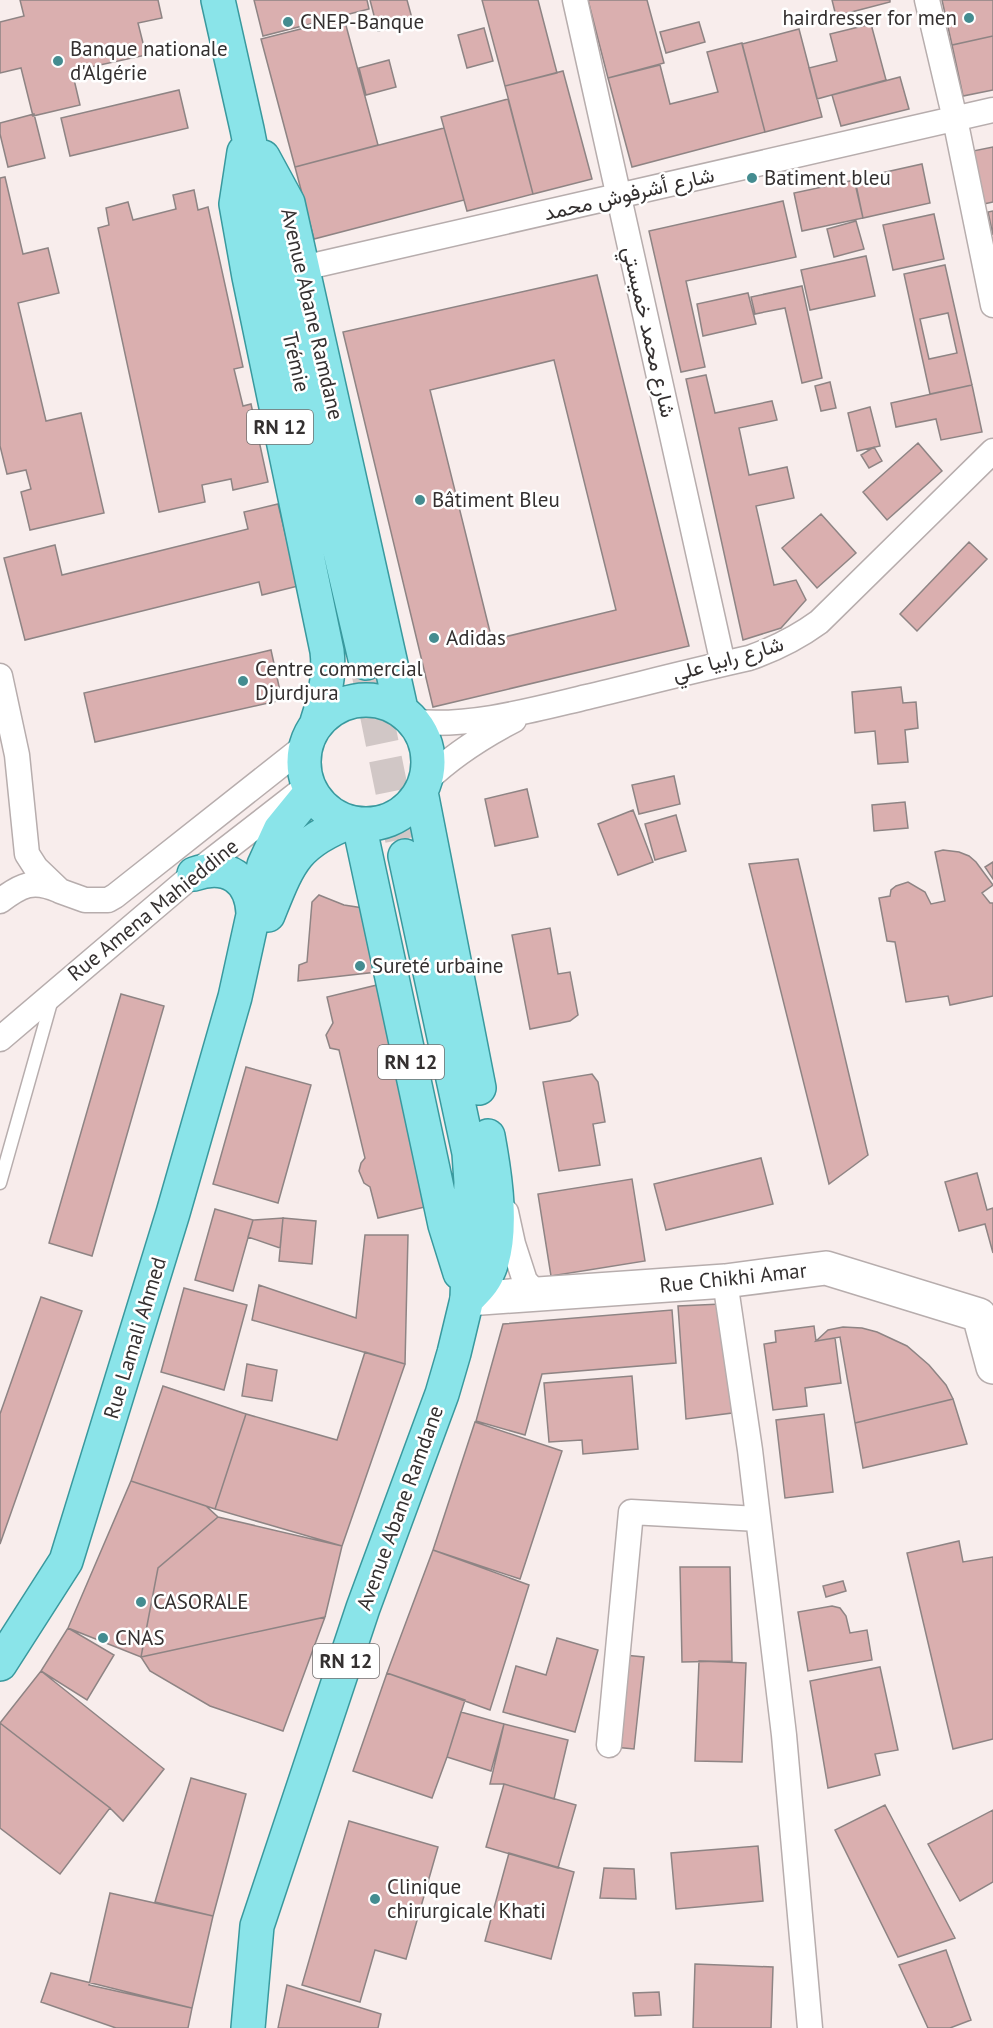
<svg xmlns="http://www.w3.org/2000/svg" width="993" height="2028" viewBox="0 0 993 2028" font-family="'PT Sans',Vazirmatn,sans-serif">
<rect width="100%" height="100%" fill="#f8edec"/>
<path fill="#daafaf" stroke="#8e8484" stroke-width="1.5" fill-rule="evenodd" d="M20,0H158L162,18L138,23L146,55L72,71L80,105L33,116L21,68L0,73V22L24,16Z
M254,0H367L369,9L263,36Z
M370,0H407L413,22L378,31Z
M482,0H538L557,73L505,86Z
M588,0H647L664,63L608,78Z
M832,0H890V2L836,16Z
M942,0H993V36L952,45Z
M344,18L378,145L295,167L261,39Z
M699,22L705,42L666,53L660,32Z
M871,24L886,80L817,99L809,68L837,61L830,34Z
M484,28L493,61L467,68L458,35Z
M799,29L822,117L765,132L742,44Z
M993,36V90L963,96L952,45Z
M742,43L765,132L632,167L608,78L660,65L670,104L718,92L707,52Z
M389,60L396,87L366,95L359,68Z
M563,71L592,179L533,194L505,86Z
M900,77L909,109L841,126L832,95Z
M179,90L188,128L70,156L61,118Z
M508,99L533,194L467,211L441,117Z
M34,114L45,158L8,167L0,134V123Z
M444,128L464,200L314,239L295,167Z
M993,147V202L979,205L968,152Z
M922,164L930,203L863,218L854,179Z
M5,177L23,254L48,248L59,293L18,303L46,421L81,413L104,513L30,530L21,492L31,489L26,470L7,474L0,446V178Z
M855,180L863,218L802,231L794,193Z
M194,190L198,210L208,207L243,367L234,369L243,406L251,404L268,482L233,490L231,479L202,485L205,502L159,512L98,228L109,225L106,208L128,202L133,220L176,209L173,195Z
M783,201L796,257L686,281L705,367L681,372L649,231Z
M993,211V235L988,212Z
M934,214L944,259L893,270L883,225Z
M856,221L864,249L834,257L827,229Z
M866,256L875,296L810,310L801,270Z
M945,265L972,385L930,394L904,274Z
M597,275L689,646L433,707L343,332ZM554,360L616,610L492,640L430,390Z
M802,286L822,378L802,383L785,308L755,314L751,297Z
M748,293L756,324L703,336L697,304Z
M948,313L957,353L929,359L920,319Z
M706,375L715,413L772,401L777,420L739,428L749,475L787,467L794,498L756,506L774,585L796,580L806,600L781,628L743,640L686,379Z
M830,382L836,408L821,411L815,386Z
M972,385L982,432L941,440L936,419L896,427L891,403Z
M870,407L880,446L857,451L848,413Z
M918,443L942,471L887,520L863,492Z
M874,447L882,461L869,468L861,455Z
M278,504L298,586L262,595L259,582L25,640L4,558L55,545L62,575L248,529L244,512Z
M821,514L856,553L817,588L782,548Z
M969,542L987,559L917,631L900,614Z
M271,650L282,700L95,742L84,693Z
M901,687L903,703L916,702L918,728L905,730L908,762L878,764L875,731L855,733L852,692Z
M674,776L680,804L639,814L632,785Z
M527,789L538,837L495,846L485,799Z
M905,802L908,828L874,831L872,805Z
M633,810L653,862L618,875L598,824Z
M676,815L686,851L655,860L645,824Z
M943,850L959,852L969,856L976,862L993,885L982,893L990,903H993V996L950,1005L948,996L906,1002L895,942L887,941L879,898L890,896L891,890L896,886L908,882L925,892L931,904L945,901L935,852Z
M798,859L868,1155L829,1184L749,864Z
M993,862V879L985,867Z
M319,895L344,905L363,908L377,972L298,981L299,965L307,962L312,902Z
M550,928L558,974L570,972L578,1015L570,1021L530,1029L512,935Z
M377,985L429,1206L378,1218L370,1187L364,1183L359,1171L361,1163L365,1158L339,1050L330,1048L326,1035L333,1023L327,997Z
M121,994L164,1006L92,1256L49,1243Z
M246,1067L311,1085L278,1203L213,1184Z
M592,1074L598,1082L605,1122L593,1124L600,1165L559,1171L543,1082Z
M761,1158L773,1204L666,1230L654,1184Z
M977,1173L987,1210L993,1208V1253L985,1224L959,1231L945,1182Z
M632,1179L645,1261L551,1276L538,1194Z
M215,1209L253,1220L233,1291L195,1280Z
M283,1218L316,1221L312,1264L279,1261Z
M283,1218L280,1248L248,1237L253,1220Z
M365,1235H408L405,1364L252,1320L259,1285L356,1318Z
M184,1288L247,1305L224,1390L161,1372Z
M41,1297L82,1311L0,1544V1414Z
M721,1304L732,1413L686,1419L678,1306Z
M672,1310L676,1363L542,1374L525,1435L476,1421L503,1324Z
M814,1326L816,1341L835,1338L841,1383L805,1388L807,1406L773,1410L764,1344L776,1342L775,1331Z
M843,1327L862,1328L877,1332L907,1346L929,1365L946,1385L953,1399L855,1423L840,1337L816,1341L828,1330Z
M365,1352L405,1364L342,1546L215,1509L246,1414L337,1440Z
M247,1364L277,1370L272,1401L242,1396Z
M632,1376L638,1449L583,1454L582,1440L549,1442L544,1383Z
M163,1386L246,1414L215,1509L131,1481Z
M953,1399L967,1444L863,1468L855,1423Z
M824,1414L833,1492L785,1498L776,1420Z
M475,1422L562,1451L520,1579L433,1550Z
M131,1481L206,1506L218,1517L158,1568L141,1657L68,1628Z
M218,1517L342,1546L325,1617L141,1657L158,1568Z
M959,1541L963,1562L993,1557V1739L953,1749L907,1553Z
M433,1550L529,1585L490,1710L387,1673Z
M680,1567H730L732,1661L682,1662Z
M843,1581L846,1591L826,1597L823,1586Z
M832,1606L840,1608L846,1616L850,1633L867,1630L872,1660L808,1671L798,1612Z
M325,1617L283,1731L210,1706L150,1671L141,1657Z
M68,1628L114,1655L87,1700L41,1671Z
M557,1638L598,1650L575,1732L503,1712L516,1666L546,1675Z
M624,1655L644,1657L634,1749L614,1747Z
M699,1661L746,1663L742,1762L695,1761Z
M880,1667L898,1750L875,1754L880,1775L828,1788L810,1681Z
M41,1671L164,1769L123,1821L110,1808L0,1723Z
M387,1673L465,1700L447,1757L432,1798L353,1771Z
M461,1712L504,1724L491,1771L447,1757Z
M0,1723L110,1808L60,1874L0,1828Z
M504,1724L568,1740L554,1799L504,1784H490Z
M191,1778L246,1794L213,1916L155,1902Z
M504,1784L576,1805L558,1868L486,1847Z
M885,1805L955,1938L898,1957L835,1830Z
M993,1810V1882L960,1901L928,1844Z
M349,1821L438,1847L406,1959L375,1950L360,2002L302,1985Z
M758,1846L763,1901L676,1909L671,1853Z
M509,1853L574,1872L551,1959L485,1941Z
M604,1868L634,1869L636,1899L600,1898Z
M110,1893L213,1916L192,2008L89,1985Z
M946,1950L971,2020L950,2028H928L899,1965Z
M695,1964L773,1967L771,2028H693Z
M51,1973L192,2008L188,2028H116L41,2002Z
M287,1985L381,2014L378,2028H278Z
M659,1992L661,2015L635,2016L633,1993Z"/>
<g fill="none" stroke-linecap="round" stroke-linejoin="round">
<path stroke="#d1c7c6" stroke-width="33" stroke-dasharray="33 16" stroke-linecap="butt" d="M366,663L405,856"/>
<g stroke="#b7adad" stroke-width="15">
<path id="lane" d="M0,1183L52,999"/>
</g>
<g stroke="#b7adad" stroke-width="27">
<path id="street" d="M575,0L723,664
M927,0L955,119L993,305
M303,268L993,110
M0,676L17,755L27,854L36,868L60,891L85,900H108L115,896L306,745
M415,722C472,727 532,710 587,697C641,684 695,670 749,658C775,649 797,638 819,622L993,451
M426,781C452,756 481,737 514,720
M0,901C21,885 33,879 58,890
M0,1039L194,874L297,794
M506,1212L513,1244L525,1281L538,1295
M725,1281L750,1450L784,1735L810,2028
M609,1745L631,1512L758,1519"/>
</g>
<g stroke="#b7adad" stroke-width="36">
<path id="secondary" d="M467,1299L725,1281L826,1268L979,1315L993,1367"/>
</g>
<g stroke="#39999e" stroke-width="36">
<path id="primary" d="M218,0L247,129L279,290L366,663
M244,152L236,204L249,277L327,651C330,676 325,699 317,722
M263,157L288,203L401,709
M304 762a62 62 0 1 1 124 0a62 62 0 1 1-124 0Z
M421,792L479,1088
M359,824L445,1225L460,1273
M194,874C227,863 251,878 253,913
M268,915C289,863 295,843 350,822
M468,1298C476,1290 484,1282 488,1272C505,1236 495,1174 488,1136
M0,1664L66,1561L173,1213L235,997L264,865L280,830L311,792
M248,2028L257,1926L363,1608L442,1394L454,1353L467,1299L471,1182L469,1153L405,856"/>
</g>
<use href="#lane" stroke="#fff" stroke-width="12"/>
<use href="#street" stroke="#fff" stroke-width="24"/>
<use href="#secondary" stroke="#fff" stroke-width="33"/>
<use href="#primary" stroke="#8ae4e9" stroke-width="33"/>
</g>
<g fill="#448c90" stroke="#fff" stroke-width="2">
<circle cx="969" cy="18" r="6"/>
<circle cx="288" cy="22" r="6"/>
<circle cx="58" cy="61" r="6"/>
<circle cx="752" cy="178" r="6"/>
<circle cx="420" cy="500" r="6"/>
<circle cx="434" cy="638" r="6"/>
<circle cx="243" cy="681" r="6"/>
<circle cx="360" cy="966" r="6"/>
<circle cx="141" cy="1602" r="6"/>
<circle cx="103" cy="1638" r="6"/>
<circle cx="375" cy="1899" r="6"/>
</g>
<g text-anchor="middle" stroke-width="5" stroke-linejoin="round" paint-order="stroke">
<g fill="#fff" stroke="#716e6e" stroke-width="1.5">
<rect x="247" y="410" width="66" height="34" rx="4.5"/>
<rect x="378" y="1045" width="66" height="34" rx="4.5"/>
<rect x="313" y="1644" width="66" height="34" rx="4.5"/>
</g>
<g font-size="20" font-weight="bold" fill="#343030">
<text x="280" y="434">RN 12</text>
<text x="411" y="1069">RN 12</text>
<text x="346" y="1668">RN 12</text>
</g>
<g font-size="21" fill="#343030" stroke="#fff" text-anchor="start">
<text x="957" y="25" text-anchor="end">hairdresser for men</text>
<text x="300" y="29">CNEP-Banque</text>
<text x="70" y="56">Banque nationale<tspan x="70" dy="24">d'Algérie</tspan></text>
<text x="764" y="185">Batiment bleu</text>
<text x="432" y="507">Bâtiment Bleu</text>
<text x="446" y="645">Adidas</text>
<text x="255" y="676">Centre commercial<tspan x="255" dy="24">Djurdjura</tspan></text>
<text x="372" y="973">Sureté urbaine</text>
<text x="153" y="1609">CASORALE</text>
<text x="115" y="1645">CNAS</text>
<text x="387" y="1894">Clinique<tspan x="387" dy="24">chirurgicale Khati</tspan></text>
</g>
<g font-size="21" fill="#343030" stroke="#fff">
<text transform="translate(629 194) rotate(-13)" y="7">شارع أشرفوش محمد</text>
<text transform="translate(312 314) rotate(77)" y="7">Avenue Abane Ramdane</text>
<text transform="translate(649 332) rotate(77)" y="7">شارع محمد خميستي</text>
<text transform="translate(296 362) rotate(77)" y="7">Trémie</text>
<text transform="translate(728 659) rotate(-16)" y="7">شارع رابيا علي</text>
<text transform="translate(153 910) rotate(-39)" y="7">Rue Amena Mahieddine</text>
<text transform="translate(733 1278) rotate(-6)" y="7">Rue Chikhi Amar</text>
<text transform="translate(135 1338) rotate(-73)" y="7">Rue Lamali Ahmed</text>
<text transform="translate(400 1508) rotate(-70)" y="7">Avenue Abane Ramdane</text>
</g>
</g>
</svg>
